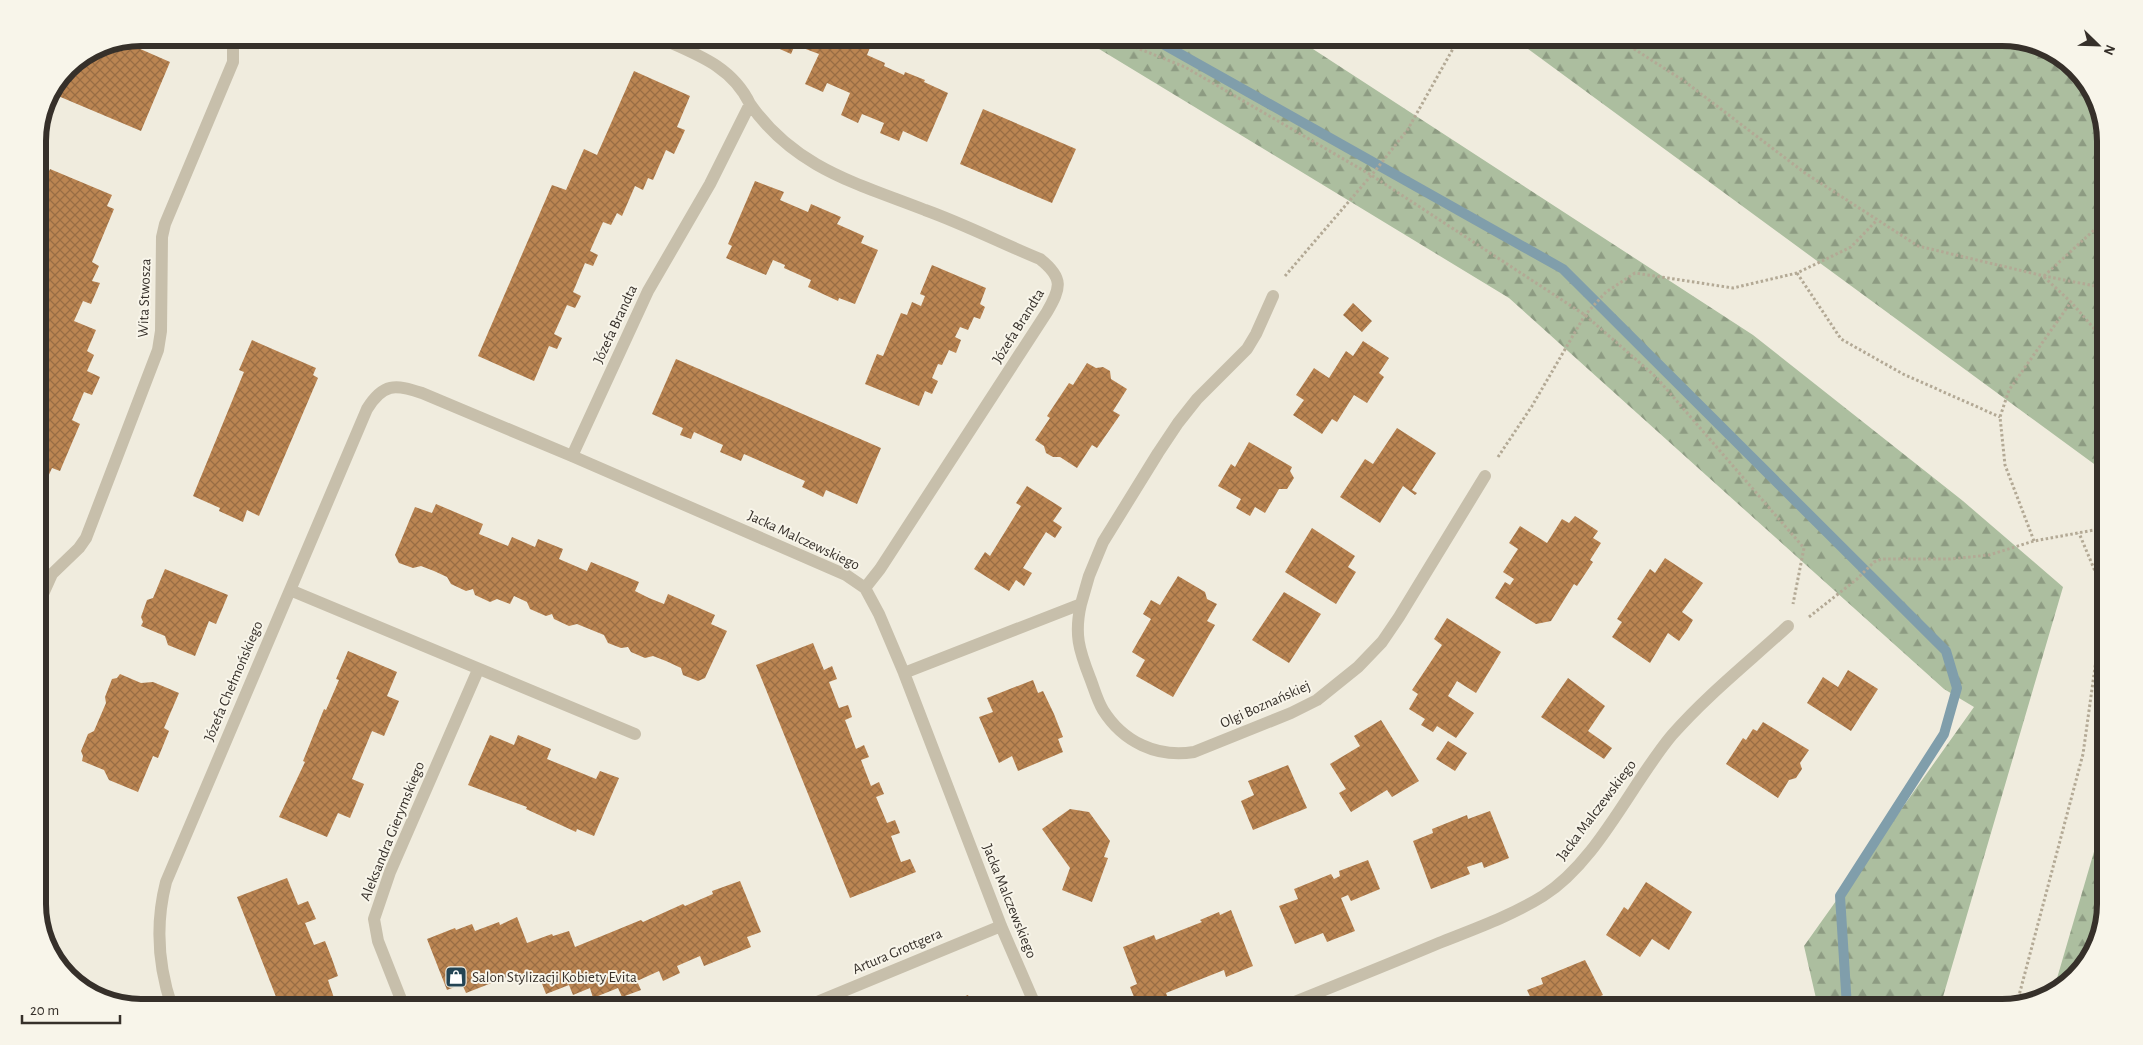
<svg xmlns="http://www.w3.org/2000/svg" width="2143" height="1045" viewBox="0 0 2143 1045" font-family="'Alegreya Sans',sans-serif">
<defs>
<pattern id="forest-firs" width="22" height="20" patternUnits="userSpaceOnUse" patternTransform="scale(1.25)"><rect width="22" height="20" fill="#acbe9f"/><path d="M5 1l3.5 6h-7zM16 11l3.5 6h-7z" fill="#8d9b82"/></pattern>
<pattern id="building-cross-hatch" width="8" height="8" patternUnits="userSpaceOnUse" patternTransform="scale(1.25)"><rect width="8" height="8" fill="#bb8552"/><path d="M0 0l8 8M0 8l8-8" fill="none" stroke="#996d44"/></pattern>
</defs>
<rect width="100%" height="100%" fill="#f0ecde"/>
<path fill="url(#forest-firs)" d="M1081,38H1296L1753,335L1963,501L2063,587L1940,1007H1818L1804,946L1974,707L1944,689L1509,298Z
M1513,38H2001L2047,48L2088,84L2105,135V472Z
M2105,814V903L2095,949L2059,990L2053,992Z"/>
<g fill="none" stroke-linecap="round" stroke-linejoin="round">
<path stroke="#809eab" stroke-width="10" d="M1152,38L1563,269L1946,651L1957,688L1944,734L1840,896L1847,1007"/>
</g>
<path fill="url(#building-cross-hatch)" d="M777,38H854L871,45L867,55L885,63L884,66L904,75L905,72L925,80L924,82L948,93L927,142L903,131L899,141L880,133L884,123L862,114L858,123L841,115L850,93L827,83L823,92L805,84L819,54L795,45L791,54L773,46Z
M122,41L170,62L141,131L51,93L68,68L102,45Z
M634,71L690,96L677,127L685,130L674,154L666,150L653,180L648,178L643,190L635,186L622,216L617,213L611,225L603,222L590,251L598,255L593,266L585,263L573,292L581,296L575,308L567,305L554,334L562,338L557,349L549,346L534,381L478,356L552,185L566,190L584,149L597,155Z
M983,109L1076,149L1052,203L960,164Z
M50,169L112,195L107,206L114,209L92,262L99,266L92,281L100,283L91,304L83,301L74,321L96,330L87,351L94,355L87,371L100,377L92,395L84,392L72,420L80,424L60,471L52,468L38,499V363L42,352L38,350V312L40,307L38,306V254L42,244L38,242V236L45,220L38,217V212L46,192L41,190Z
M755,181L784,192L780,200L808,212L811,204L841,217L837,224L864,236L861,243L878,250L855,304L839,298L838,301L808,287L811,280L784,268L785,265L773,260L766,275L726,258L732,246L728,244Z
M932,265L986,288L980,304L985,307L980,319L974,317L968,330L960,327L955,337L961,340L956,353L949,350L942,365L938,364L932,378L938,381L932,394L925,391L919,406L865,384L877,354L883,356L901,313L907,315L912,302L921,306L925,296L920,294Z
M1353,303L1372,321L1362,332L1343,315Z
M252,340L316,368L313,375L318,378L259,516L247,510L243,522L219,511L220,508L193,496L244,372L239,370Z
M1363,341L1389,358L1379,373L1384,377L1367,403L1354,395L1337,422L1332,419L1322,434L1293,415L1304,400L1296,395L1314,368L1329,378L1346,351L1353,356Z
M676,359L881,448L857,504L826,490L823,497L813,492L802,487L805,481L744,454L741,461L720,452L723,445L694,432L691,439L680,435L683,428L652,414Z
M1087,363L1096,368L1103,367L1110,371L1111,379L1127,389L1113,411L1120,415L1097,448L1092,445L1077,468L1060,457H1053L1046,453L1044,446L1035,440L1050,418L1047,416L1069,383L1073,385Z
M1397,428L1436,453L1412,490L1417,493L1415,495L1403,486L1380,523L1340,497L1365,459L1373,464Z
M1249,442L1292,467L1290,471L1294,478L1287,489H1279L1265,513L1255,507L1250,516L1236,508L1241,499L1218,486L1231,464L1235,467Z
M1027,486L1062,508L1053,521L1062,527L1055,538L1046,532L1023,568L1032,573L1024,586L1016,580L1009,591L974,569L985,552L990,556L1021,506L1016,503Z
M436,504L483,524L479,534L508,546L512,537L535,547L538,539L563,549L559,559L587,571L591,562L639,582L635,591L649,598L664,604L668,594L715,615L711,624L727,631L705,678L698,681L683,675L681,668L666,661L653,656L645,658L631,652L628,647L621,648L608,643L604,635L577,624L569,626L554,619L552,614L546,616L530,609L527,602L514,596L510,604L497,599L490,602L475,595L473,589L466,591L451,584L447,577L434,571L421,566L413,568L399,563L395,555L415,507L432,513Z
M1575,516L1598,531L1593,538L1601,543L1590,560L1593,562L1577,586L1574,584L1551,621L1536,624L1495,598L1505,582L1510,585L1514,579L1503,572L1518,549L1509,543L1520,526L1547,543L1562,519L1569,523Z
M1312,528L1355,556L1348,567L1356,572L1336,604L1285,572Z
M1665,558L1703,583L1682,612L1693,620L1687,630L1679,641L1668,633L1650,663L1612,637L1622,622L1617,619L1650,569L1655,573Z
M165,569L228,595L216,624L209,621L195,656L168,645L165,636L141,626L143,622L141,617L147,600L153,598Z
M1178,576L1205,592L1207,599L1217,604L1207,621L1215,625L1173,697L1136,676L1145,660L1132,652L1151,619L1143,614L1151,600L1160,605Z
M1284,592L1321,614L1289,663L1252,640Z
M1447,618L1501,652L1476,693L1457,681L1448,696L1474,713L1456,738L1437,726L1433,732L1421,725L1425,719L1409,709L1418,694L1412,690L1442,645L1434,639Z
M813,643L824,670L832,666L837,679L829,682L839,708L848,705L852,717L845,720L856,749L864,745L869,757L861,760L871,786L879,782L884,794L876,797L887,823L895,820L900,833L891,836L901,862L910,859L916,872L850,898L756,665Z
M348,651L397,672L387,696L399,701L384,736L372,731L352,779L364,784L350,818L338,813L327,837L279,817L305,762L303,761L324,709L326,710L339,680L336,679Z
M1848,670L1878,689L1851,731L1807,703L1823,677L1838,687Z
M120,674L141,683L153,682L179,693L164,728L169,731L158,758L153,756L138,792L109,780L104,770L82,761L83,756L81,751L88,734L94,731L106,703L105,697L112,679L117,678Z
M1568,678L1605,706L1588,731L1612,748L1604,759L1541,717Z
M1033,680L1038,693L1043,691L1054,714L1063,737L1058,739L1063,752L1018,771L1012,756L999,763L979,717L993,712L987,698Z
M1381,720L1419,781L1392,797L1387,790L1351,812L1339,793L1346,789L1330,764L1360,746L1354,736Z
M1763,722L1809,750L1800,763L1802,769L1796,778L1789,780L1778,798L1726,764L1743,738L1746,740L1753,729L1757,731Z
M490,735L514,745L518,735L551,749L547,759L596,779L600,771L619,778L594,836L577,829L576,832L526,809L527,807L468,785Z
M1448,741L1467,753L1455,771L1436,759Z
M1288,765L1307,808L1253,830L1241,801L1254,795L1248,781Z
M1070,809L1089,812L1110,841L1104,857L1108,858L1092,902L1062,890L1070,868L1042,829Z
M1490,811L1509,858L1484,868L1482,862L1467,867L1470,874L1431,889L1413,841L1433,833L1432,829L1467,815L1468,819Z
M1368,860L1380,889L1351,901L1348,895L1341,898L1355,931L1327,942L1323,933L1295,944L1279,906L1298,899L1294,889L1331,874L1334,879L1340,876L1339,871Z
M287,878L298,905L308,901L316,919L305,923L314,945L325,941L332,959L338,976L328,980L337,1007H280L237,897Z
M740,881L761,932L747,937L751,947L704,966L700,956L677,966L680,973L663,981L659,971L637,981L641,990L622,997L618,988L593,998L590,988L573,995L569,985L546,994L539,976L521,983L517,973L466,993L462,984L447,990L427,939L455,928L456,930L472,924L475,931L499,922L500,925L517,917L527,943L552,934L553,936L569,931L575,947L641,920L643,922L683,904L685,906L713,894L712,891Z
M1646,882L1692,912L1669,950L1652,939L1640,957L1606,935L1624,907L1628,910Z
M1231,910L1253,966L1226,977L1224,970L1166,993L1170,1003L1159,1007H1138L1130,987L1137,984L1123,947L1154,935L1156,940L1202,922L1200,920L1219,912L1220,915Z
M1585,960L1603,995L1594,999L1598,1007H1535L1527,990L1543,984L1541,978Z
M968,995L973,1007H939Z"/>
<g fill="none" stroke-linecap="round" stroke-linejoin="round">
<path stroke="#b3a995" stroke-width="3" stroke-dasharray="2.5 2.5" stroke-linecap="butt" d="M1112,38L1185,67L1371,175L1585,315L1656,377L1804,548L1793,604
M1617,38L1684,81L1805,173L1918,246L2044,276L2105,288
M1797,273L1841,339L1903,374L2000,417
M1285,276L1375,171L1408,129L1459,38
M2044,276L2105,220
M2044,277L2071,302L2105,341
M1498,457L1532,406L1585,315L1606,292L1635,273L1733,288L1797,273L1851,247L1877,220
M2034,541L2005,465L2000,417L2009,390L2071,302
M1809,617L1857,579L1874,562L1882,559H1950L1989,555L2034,541L2105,528
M2017,1003L2083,754L2105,595L2079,533"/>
<path stroke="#c7bfab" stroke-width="12" d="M660,38C696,54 732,66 750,104
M572,456L648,291L710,184L750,104C795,168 856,183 925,210C964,224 1001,243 1040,259C1064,278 1061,288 1047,312L880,569L865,588
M290,590L635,734
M1081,604L1089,576L1103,542L1158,453L1178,423L1197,399L1247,349L1256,334L1273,296
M38,605L52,574L79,548L86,538L158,350L161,331L162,237L165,224L233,62V47L227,38
M904,673L1081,604C1074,634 1079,650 1090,678C1094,688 1097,700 1103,710C1123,742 1157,758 1194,752L1291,713L1317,700L1358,667L1382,642L1399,617L1485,476
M172,1007C158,966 155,925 166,882L367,409C383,383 395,384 422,393L572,456L846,575L865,588L879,614L904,673L1001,926L1036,1007
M404,1007L378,941L374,919L390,872L478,670
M805,1007L1001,926
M1282,1007C1334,986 1387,965 1439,943C1474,929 1511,916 1543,896C1598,861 1631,784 1672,735C1707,695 1750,661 1788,626"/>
</g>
<defs>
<g id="shop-square" transform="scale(1.125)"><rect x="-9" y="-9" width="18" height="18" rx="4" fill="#234454" stroke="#f8f5ea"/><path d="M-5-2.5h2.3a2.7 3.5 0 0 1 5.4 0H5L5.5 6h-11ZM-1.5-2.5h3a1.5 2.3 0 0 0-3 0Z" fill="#fff"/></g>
</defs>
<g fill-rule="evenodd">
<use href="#shop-square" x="456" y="977"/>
</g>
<g text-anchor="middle" stroke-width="4" stroke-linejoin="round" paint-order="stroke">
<g font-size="15" fill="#36302a" stroke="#f8f5ea">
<text transform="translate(144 298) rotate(-88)" y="5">Wita Stwosza</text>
<text transform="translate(615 324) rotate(-65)" y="5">Józefa Brandta</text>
<text transform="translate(1018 326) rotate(-58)" y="5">Józefa Brandta</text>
<text transform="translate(804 540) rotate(25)" y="5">Jacka Malczewskiego</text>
<text transform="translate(233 681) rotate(-67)" y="5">Józefa Chełmońskiego</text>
<text transform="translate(1265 704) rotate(-24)" y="5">Olgi Boznańskiej</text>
<text transform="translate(1596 810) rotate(-53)" y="5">Jacka Malczewskiego</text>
<text transform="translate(392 831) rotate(-68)" y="5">Aleksandra Gierymskiego</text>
<text transform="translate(1010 901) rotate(68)" y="5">Jacka Malczewskiego</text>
<text transform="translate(897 951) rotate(-23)" y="5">Artura Grottgera</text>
</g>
<g font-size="15" fill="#36302a" stroke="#f8f5ea" text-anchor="start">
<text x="472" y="982">Salon Stylizacji Kobiety Evita</text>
</g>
</g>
<path d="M0 0H2143V1045H0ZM141 46H2002A95 95 0 0 1 2097 141V904A95 95 0 0 1 2002 999H141A95 95 0 0 1 46 904V141A95 95 0 0 1 141 46Z" fill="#f8f5ea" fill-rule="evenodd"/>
<path fill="none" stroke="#36302a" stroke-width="6" d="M141 46H2002A95 95 0 0 1 2097 141V904A95 95 0 0 1 2002 999H141A95 95 0 0 1 46 904V141A95 95 0 0 1 141 46Z"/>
<g transform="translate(2098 45) rotate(113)" stroke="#f8f5ea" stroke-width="4" paint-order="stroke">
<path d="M0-4L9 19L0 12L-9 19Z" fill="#36302a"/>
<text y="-8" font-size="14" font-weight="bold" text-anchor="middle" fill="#36302a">N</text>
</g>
<path d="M22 1015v8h98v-8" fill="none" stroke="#36302a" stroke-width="2.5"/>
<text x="30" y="1015" font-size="15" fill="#36302a" stroke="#f8f5ea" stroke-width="4" paint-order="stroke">20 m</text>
</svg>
